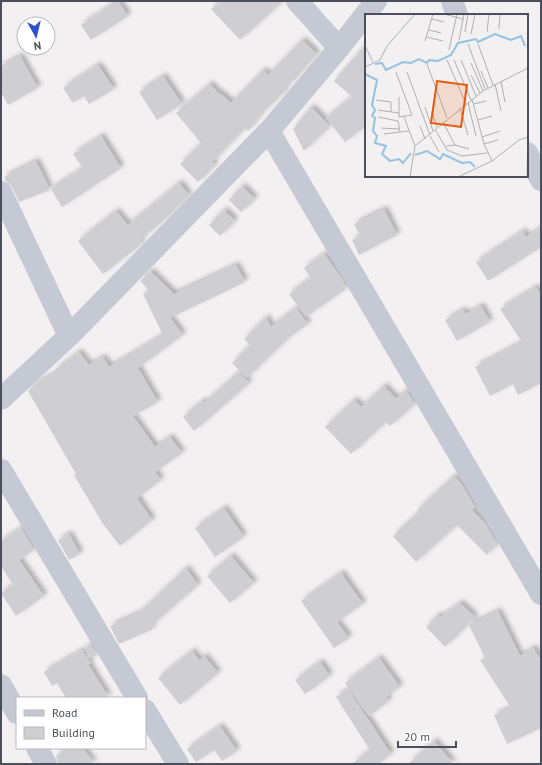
<svg xmlns="http://www.w3.org/2000/svg" width="542" height="765" viewBox="0 0 542 765" font-family="'PT Sans',sans-serif">
<defs>
<filter id="shadow"><feDropShadow dx="3.5" dy="-3.5" stdDeviation="2" flood-color="#0004"/></filter>
</defs>
<rect width="100%" height="100%" fill="#f2f0f0"/>
<path fill="#ceced3" filter="url(#shadow)" d="M118,1L128,16L91,40L81,25Z
M221,1H283L240,40L211,9Z
M302,40L317,54L284,90L285,91L261,114L248,131L245,128L212,162L215,165L198,182L180,164L201,143L176,113L210,84L219,94L220,93L231,103L263,70L268,75Z
M366,44V126L345,142L326,118L352,97L334,81Z
M20,56L38,88L8,105L1,92V66Z
M98,65L114,89L89,104L84,96L73,103L63,88Z
M163,76L182,104L157,120L139,92Z
M311,107L330,126L304,151L293,129Z
M101,136L121,168L62,207L51,189L83,168L73,154Z
M36,161L50,190L19,202L12,187L6,181L4,177Z
M179,183L189,195L166,218L140,240L142,243L140,245L103,274L78,241L116,211L128,225Z
M242,186L255,199L241,212L229,200Z
M384,209L397,235L359,255L352,240L360,236L354,224Z
M224,210L235,221L220,236L209,225Z
M541,228V247L488,281L476,262L523,231L526,237Z
M324,254L338,273L347,288L306,317L289,294L311,278L304,268Z
M236,265L245,282L170,318L183,335L138,368L158,402L133,416L155,447L170,437L182,453L155,472L161,480L137,498L152,520L120,546L103,524L74,475L76,474L28,391L35,384L57,372L55,370L79,352L89,365L103,357L109,367L163,335L143,294L149,290L140,281L150,271L174,294Z
M536,287L541,296V383L518,395L513,384L490,396L475,367L522,342L500,309Z
M481,306L490,322L457,341L445,320L463,310L466,314Z
M296,308L308,324L288,338L247,378L232,363L250,345L244,339L266,317L271,327Z
M239,372L249,383L194,431L183,417L202,401L204,403Z
M384,386L396,399L406,390L415,404L390,426L386,422L351,454L325,427L354,400L361,407Z
M454,476L462,485L475,507L472,510L485,523L497,544L487,555L457,525L416,562L393,536L419,512L417,510Z
M224,508L244,537L215,557L195,528Z
M21,528L34,550L19,560L44,596L16,616L1,593L13,585L1,566V541Z
M69,534L80,554L69,560L58,540Z
M231,556L254,583L230,603L207,576Z
M186,568L198,585L151,626L153,629L119,644L110,626L139,613Z
M341,573L363,604L337,622L349,638L334,648L301,601Z
M460,603L475,617L445,647L426,627L438,615L440,617Z
M498,611L520,656L533,648L541,660V728L507,744L494,715L511,708L480,660L485,658L469,625Z
M91,645L97,655L89,658L84,648Z
M82,650L91,663L88,664L109,698H66L57,683L52,686L44,672Z
M192,651L200,661L204,656L218,673L180,705L158,678Z
M379,658L400,687L386,697L389,701L369,716L345,683Z
M320,662L330,676L305,694L295,680Z
M348,689L391,754L378,764H352L370,750L336,697Z
M220,726L237,751L222,761L214,750L196,762L187,749Z
M434,741L454,764H408Z
M68,748H83L94,764H58L56,756Z"/>
<g fill="none" stroke-linecap="round" stroke-linejoin="round">
<path stroke="#c5c9d3" stroke-width="22" d="M297,1L339,48
M452,1L457,15
M269,131L541,594
M527,153L541,180
M1,192L69,336
M1,399L69,336L269,131L339,48L376,1
M1,470L137,698
M1,685L17,713
M145,710L178,764
M37,748L46,764"/>
</g>
<g transform="translate(365 14)">
<rect width="163" height="163" fill="#f2f0f0"/>
<path fill="none" stroke="#95c2e2" stroke-width="2" d="M10,50L17,49L21,56L38,48L46,49L54,45L62,49L64,46L73,47L86,41L93,29L111,25L113,28L130,20L146,26L156,22L160,32M0,60L12,66L7,91L10,96L7,102L10,104L8,117L12,122L10,129L21,132L17,140L25,147L34,145L38,149L46,139M50,141L62,137L75,145L78,140L97,149L105,148L110,153"/>
<path fill="none" stroke="#afb0b4" stroke-width="1" d="M79,0L98,5M67,5L79,8M134,15L135,0M64,16L76,19M100,18L103,0M122,18L124,0M106,20L110,0M61,23L78,27M94,26L99,0M60,27L68,0M103,30L120,75M113,30L128,71M0,32L8,48M84,36L92,0M82,46L101,90M89,46L106,86M96,46L111,82M106,49L118,77M62,50L82,104M0,53L15,46L22,32L50,0M116,57L123,74M31,58L47,101L34,103V83M42,58L65,121M106,61L115,79M136,67L140,88M130,70L136,97M107,85L119,130L127,147M11,86L26,88V98M103,89L111,122M109,90L121,87M60,93L68,117M95,94L103,121M13,96L34,99M67,98L72,113M13,103L33,107L35,118M39,103L50,132M113,106L127,102M78,108L90,131M55,112L60,125M16,114L34,115M70,115L82,136L97,142L122,139M19,120L44,117M65,122L74,138M117,123L135,117M119,130L133,126M81,132L90,131L104,135M45,163L50,132L118,77L163,54M93,163L127,147L154,126L163,123M162,163L163,115"/>
<path fill="#e8590c" fill-opacity="0.15" stroke="#e8590c" stroke-width="2" d="M72,67L102,71L96,113L66,109Z"/>
<rect width="163" height="163" fill="none" stroke="#4a4f5b" stroke-width="2"/>
</g>
<rect width="542" height="765" fill="none" stroke="#4a4f5b" stroke-width="4"/>
<rect x="16" y="697" width="130" height="52" fill="#ffffff" stroke="#b7b9bd"/>
<rect x="24" y="710" width="20" height="6" fill="#c5c9d3" stroke="#b7b9bd"/>
<text x="52" y="717" font-size="12" fill="#4a4f5b">Road</text>
<rect x="24" y="727" width="20" height="12" fill="#ceced3" stroke="#b7b9bd"/>
<text x="52" y="737" font-size="12" fill="#4a4f5b">Building</text>
<g transform="translate(36 36) rotate(172)"><circle r="19" fill="#ffffff" stroke="#b7b9bd"/>
<path d="M0-3L7 15L0 10L-7 15Z" fill="#2e52cd"/>
<text y="-6" font-size="11" font-weight="bold" text-anchor="middle" fill="#4a4f5b">N</text>
</g>
<path d="M398 741v6h58v-6" fill="none" stroke="#4a4f5b" stroke-width="2"/>
<text x="404" y="741" font-size="12" fill="#4a4f5b" stroke="#ffffff" stroke-width="3" paint-order="stroke">20 m</text>
</svg>
